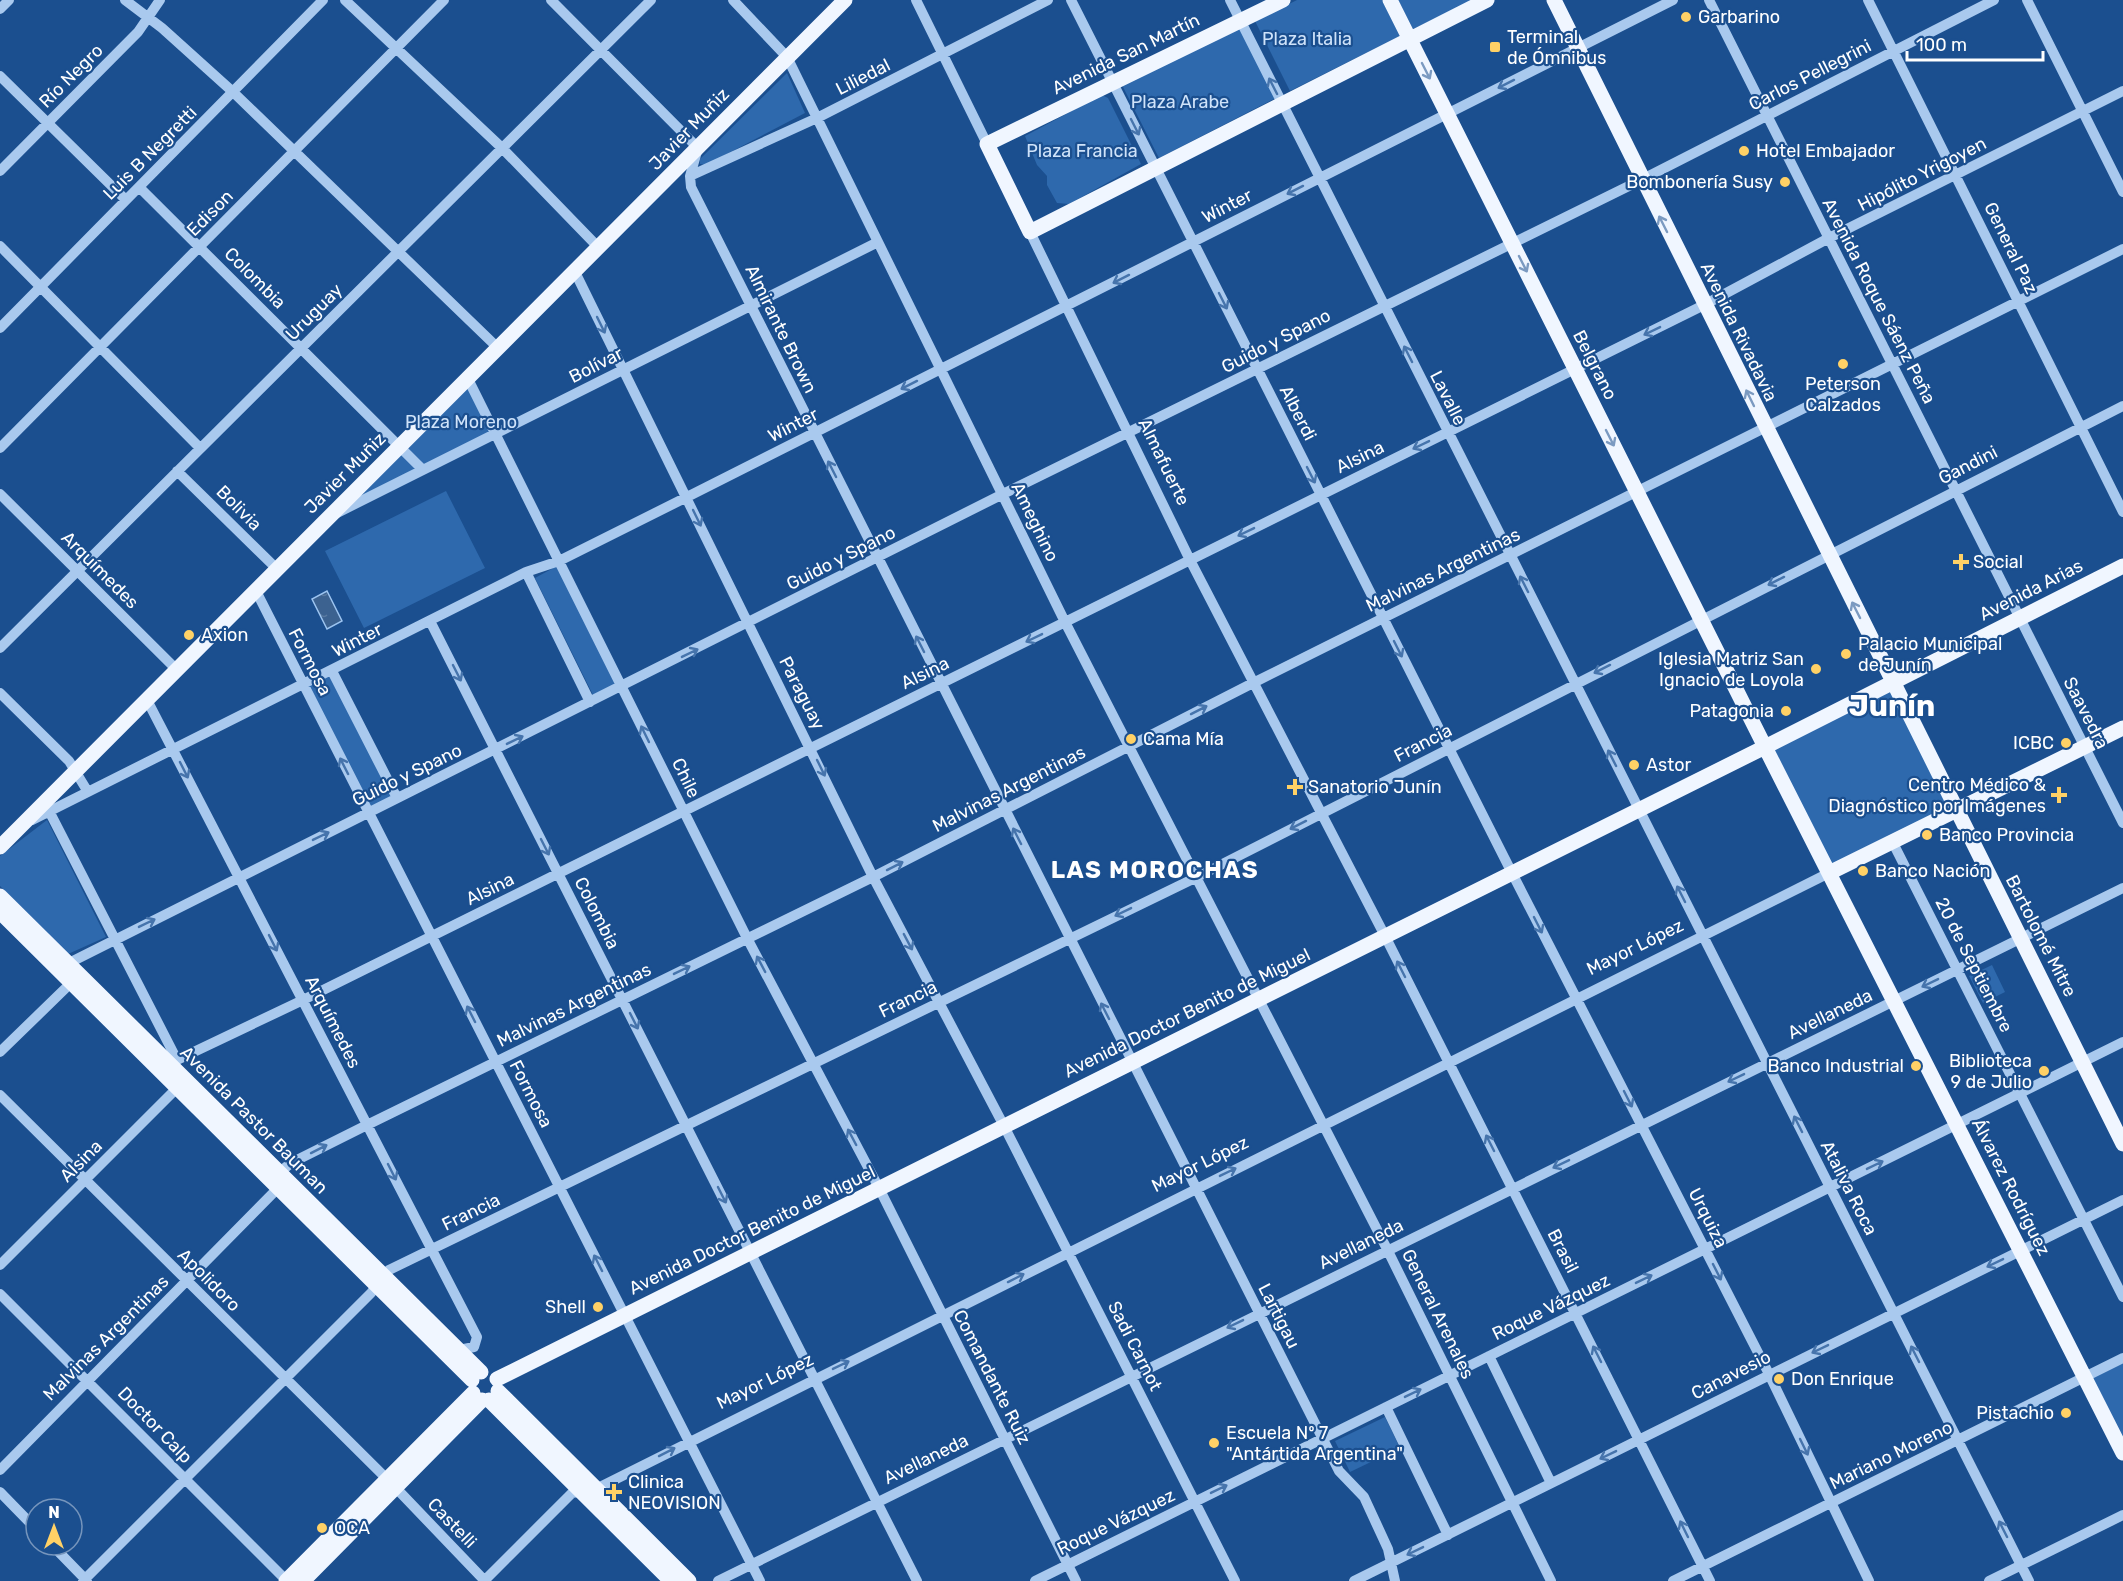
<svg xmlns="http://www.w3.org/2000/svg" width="2123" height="1581" viewBox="0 0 2123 1581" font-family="Rubik,sans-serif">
<defs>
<pattern id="water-ripples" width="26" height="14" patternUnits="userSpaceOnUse" patternTransform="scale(1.5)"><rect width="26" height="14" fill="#3c6290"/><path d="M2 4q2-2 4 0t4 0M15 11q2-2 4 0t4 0" fill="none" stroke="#597aa1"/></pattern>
</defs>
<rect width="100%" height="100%" fill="#1b4f8f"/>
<path fill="#2e69ad" d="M1297,0H1382L1400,36L1290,91L1255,21Z
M1398,0H1475L1413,29Z
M1241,28L1276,98L1159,158L1122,85Z
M787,73L805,113L706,165L700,164V159Z
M1102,95L1108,98L1141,164L1069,204L1057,203L1047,185V176L1037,165L1025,136Z
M467,383L491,432L423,466L403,446Z
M400,451L418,469L343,507Z
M446,491L485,568L364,628L325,551Z
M557,566L616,684L593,695L535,578Z
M329,675L392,796L370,808L308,687Z
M1892,681L1956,809L1829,873L1765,747Z
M47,820L106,937L68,954L0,886V856Z
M1992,965L2005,992L1983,1003L1969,976Z
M2123,1363V1443L2091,1379Z
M1385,1417L1400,1448L1350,1472L1335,1441Z"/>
<path fill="url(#water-ripples)" stroke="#9cc4f0" stroke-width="1.5" d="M327,591L342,621L327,629L312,599Z"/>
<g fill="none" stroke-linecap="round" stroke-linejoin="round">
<path stroke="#a9c9ee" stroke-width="10" d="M125,0L162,28L233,92L499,349
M345,0L502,148L599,248
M551,0L698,148L690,176L691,187L1339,1471L1364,1497L1388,1549L1395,1581
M733,0L787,57L1065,622L1387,1249L1551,1581
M916,0L987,144
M1071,0L1512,873L1769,1374L1869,1581
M1230,0L2029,1581
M1709,0L2123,823
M1868,0L2123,512
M2027,0L2123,192
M0,9L9,0
M0,76L126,200
M0,171L138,32L160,0
M690,176L817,118L1048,0
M139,187L423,470
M1030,232L1190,560L1385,936L1710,1581
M0,246L200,448
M575,272L873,877L1004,1126L1235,1581
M0,328L323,0
M468,379L747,938L879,1188L1076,1581
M0,448L444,0
M177,471L277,569
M0,494L177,670
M337,513L878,242
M526,572L590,702
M256,591L760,1581
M430,621L917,1581
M0,648L651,0
M332,671L397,798
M0,693L69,761L88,792
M147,700L477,1337L474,1347L459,1350
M46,805L177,1060
M32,820L526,572L559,561L687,497L1673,0
M1892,841L2123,1297
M63,966L1003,494L1641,180L1994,0
M0,1052L75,979
M167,1068L177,1060L303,1000L1704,305L1829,238L2123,91
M0,1095L396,1488L485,1581
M275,1176L291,1163L367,1125L873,877L1253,683L2123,249
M0,1265L181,1084
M0,1294L287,1581
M1489,1356L1551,1483
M1386,1407L1448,1535
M0,1470L282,1184
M0,1492L36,1529
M52,1545L87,1581
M83,1581L371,1293L389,1270L1195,878L2123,406
M484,1581L572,1493L596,1489L1829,873
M718,1581L2123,888
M1035,1581L2123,1042
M1354,1581L2123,1200
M1673,1581L2123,1358
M1989,1581L2123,1515"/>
<path stroke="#f0f6ff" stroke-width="15" d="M1283,0L987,144L1030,232L1487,0
M1390,0L1765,747L2123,1453
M1554,0L2123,1144
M0,847L845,0
M1829,873L2123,728
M0,896L481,1372
M0,912L472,1380
M497,1379L1765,747L2123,566
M498,1391L689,1581
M489,1400L671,1581
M286,1581L473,1393
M303,1581L482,1400"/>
</g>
<defs><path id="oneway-shaft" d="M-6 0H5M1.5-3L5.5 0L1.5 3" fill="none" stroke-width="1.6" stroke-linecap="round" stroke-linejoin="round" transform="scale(1.5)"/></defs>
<g stroke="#7b9ac1">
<use href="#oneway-shaft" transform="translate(1426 71) rotate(63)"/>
<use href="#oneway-shaft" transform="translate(1663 224) rotate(-117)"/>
<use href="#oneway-shaft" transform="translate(1523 264) rotate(63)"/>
<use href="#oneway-shaft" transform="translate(1750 398) rotate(-116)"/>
<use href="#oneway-shaft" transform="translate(1610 438) rotate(63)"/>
<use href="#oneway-shaft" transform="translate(1856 610) rotate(-117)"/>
</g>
<g stroke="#4674ac">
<use href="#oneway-shaft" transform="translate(1506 84) rotate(153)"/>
<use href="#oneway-shaft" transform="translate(1273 86) rotate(-117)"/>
<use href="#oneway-shaft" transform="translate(1135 127) rotate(63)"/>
<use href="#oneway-shaft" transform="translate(1295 190) rotate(153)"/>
<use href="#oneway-shaft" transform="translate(1121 279) rotate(153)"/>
<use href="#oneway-shaft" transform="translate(1223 301) rotate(63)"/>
<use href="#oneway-shaft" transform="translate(601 325) rotate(64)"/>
<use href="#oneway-shaft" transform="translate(1652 331) rotate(154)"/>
<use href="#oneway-shaft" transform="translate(1408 354) rotate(-117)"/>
<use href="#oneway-shaft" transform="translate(909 385) rotate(153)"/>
<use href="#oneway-shaft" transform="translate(1421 445) rotate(154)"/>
<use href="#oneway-shaft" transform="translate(832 469) rotate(-117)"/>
<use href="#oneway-shaft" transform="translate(1311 475) rotate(63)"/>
<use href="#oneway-shaft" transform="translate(697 518) rotate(64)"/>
<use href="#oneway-shaft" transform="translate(1246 532) rotate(154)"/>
<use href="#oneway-shaft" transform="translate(1776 581) rotate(153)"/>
<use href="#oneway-shaft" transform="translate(1524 584) rotate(-117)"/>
<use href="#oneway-shaft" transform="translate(1034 638) rotate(154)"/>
<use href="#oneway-shaft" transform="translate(920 644) rotate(-117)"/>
<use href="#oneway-shaft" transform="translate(1398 649) rotate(63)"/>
<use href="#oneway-shaft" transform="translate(690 653) rotate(-26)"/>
<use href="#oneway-shaft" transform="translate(1602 669) rotate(153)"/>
<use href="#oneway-shaft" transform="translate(457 673) rotate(63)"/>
<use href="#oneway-shaft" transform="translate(1199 710) rotate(-27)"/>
<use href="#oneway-shaft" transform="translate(645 734) rotate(-116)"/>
<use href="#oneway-shaft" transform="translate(515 740) rotate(-26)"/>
<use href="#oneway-shaft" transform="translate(1612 758) rotate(-117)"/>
<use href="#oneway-shaft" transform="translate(344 766) rotate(-117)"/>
<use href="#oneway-shaft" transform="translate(821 768) rotate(64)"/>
<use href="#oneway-shaft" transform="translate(184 770) rotate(63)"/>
<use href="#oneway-shaft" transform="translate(1298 825) rotate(153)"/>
<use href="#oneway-shaft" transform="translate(321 836) rotate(-26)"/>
<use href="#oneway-shaft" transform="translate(1017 836) rotate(-117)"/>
<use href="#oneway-shaft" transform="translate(545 847) rotate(63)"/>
<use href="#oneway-shaft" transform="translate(895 866) rotate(-27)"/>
<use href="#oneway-shaft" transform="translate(1681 894) rotate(-117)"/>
<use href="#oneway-shaft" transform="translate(1123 912) rotate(154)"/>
<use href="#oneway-shaft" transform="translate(147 923) rotate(-26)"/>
<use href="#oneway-shaft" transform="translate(1538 925) rotate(63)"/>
<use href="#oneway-shaft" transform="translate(908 942) rotate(62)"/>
<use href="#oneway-shaft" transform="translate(273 943) rotate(63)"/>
<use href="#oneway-shaft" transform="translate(761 964) rotate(-118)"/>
<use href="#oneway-shaft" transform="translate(1401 969) rotate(-117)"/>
<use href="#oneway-shaft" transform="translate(682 970) rotate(-26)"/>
<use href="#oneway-shaft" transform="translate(1930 983) rotate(154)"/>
<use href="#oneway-shaft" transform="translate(1105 1011) rotate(-117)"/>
<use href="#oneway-shaft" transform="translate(471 1014) rotate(-117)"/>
<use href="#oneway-shaft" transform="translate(634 1021) rotate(63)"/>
<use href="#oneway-shaft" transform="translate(1736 1078) rotate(154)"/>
<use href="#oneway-shaft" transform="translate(1628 1099) rotate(63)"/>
<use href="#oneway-shaft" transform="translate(1798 1124) rotate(-117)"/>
<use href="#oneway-shaft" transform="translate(852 1137) rotate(-118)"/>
<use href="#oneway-shaft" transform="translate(1490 1143) rotate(-117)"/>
<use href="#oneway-shaft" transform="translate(319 1149) rotate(-27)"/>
<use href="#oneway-shaft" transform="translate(1561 1164) rotate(154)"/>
<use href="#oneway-shaft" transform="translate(1875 1165) rotate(-26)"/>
<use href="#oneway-shaft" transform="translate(392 1172) rotate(63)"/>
<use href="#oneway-shaft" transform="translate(1228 1172) rotate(-26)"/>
<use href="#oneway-shaft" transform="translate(722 1195) rotate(63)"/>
<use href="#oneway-shaft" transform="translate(598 1263) rotate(-117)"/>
<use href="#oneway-shaft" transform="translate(1995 1263) rotate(154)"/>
<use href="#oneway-shaft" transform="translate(1717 1272) rotate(63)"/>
<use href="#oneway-shaft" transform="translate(1016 1278) rotate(-27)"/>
<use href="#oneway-shaft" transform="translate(1644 1279) rotate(-26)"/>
<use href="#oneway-shaft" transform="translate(1235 1324) rotate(154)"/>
<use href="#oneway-shaft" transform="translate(1820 1349) rotate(154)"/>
<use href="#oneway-shaft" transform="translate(1597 1354) rotate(-117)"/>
<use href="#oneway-shaft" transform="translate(1915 1354) rotate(-117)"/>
<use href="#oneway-shaft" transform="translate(841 1365) rotate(-26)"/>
<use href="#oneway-shaft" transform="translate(1413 1393) rotate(-26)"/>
<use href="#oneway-shaft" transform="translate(1804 1447) rotate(64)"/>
<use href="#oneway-shaft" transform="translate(667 1452) rotate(-27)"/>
<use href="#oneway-shaft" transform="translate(1608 1455) rotate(154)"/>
<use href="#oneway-shaft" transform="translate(1219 1489) rotate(-26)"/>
<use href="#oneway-shaft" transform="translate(1684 1529) rotate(-116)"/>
<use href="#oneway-shaft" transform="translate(2003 1529) rotate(-117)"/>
<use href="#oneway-shaft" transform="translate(1415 1551) rotate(154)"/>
</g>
<g fill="#ffd166" stroke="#1b4f8f" stroke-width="2">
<circle cx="1686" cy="17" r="6"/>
<rect x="1489" y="41" width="12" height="12" rx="3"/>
<circle cx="1744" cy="151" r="6"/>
<circle cx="1785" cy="182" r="6"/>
<circle cx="1843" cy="364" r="6"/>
<path d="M1958 553h6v6h6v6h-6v6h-6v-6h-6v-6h6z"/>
<circle cx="189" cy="635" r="6"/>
<circle cx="1846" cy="654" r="6"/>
<circle cx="1816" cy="669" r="6"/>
<circle cx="1786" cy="711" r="6"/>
<circle cx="1131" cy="739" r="6"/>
<circle cx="2066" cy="743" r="6"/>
<circle cx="1634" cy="765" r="6"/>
<path d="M1292 778h6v6h6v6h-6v6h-6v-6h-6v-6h6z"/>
<path d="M2056 786h6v6h6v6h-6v6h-6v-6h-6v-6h6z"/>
<circle cx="1927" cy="835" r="6"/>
<circle cx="1863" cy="871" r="6"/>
<circle cx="1916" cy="1066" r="6"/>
<circle cx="2044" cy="1071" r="6"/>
<circle cx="598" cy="1307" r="6"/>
<circle cx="1779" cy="1379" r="6"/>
<circle cx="2066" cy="1413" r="6"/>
<circle cx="1214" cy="1443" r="6"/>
<path d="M611 1483h6v6h6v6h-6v6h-6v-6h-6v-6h6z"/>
<circle cx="322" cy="1528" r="6"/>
</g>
<g text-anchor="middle" stroke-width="4.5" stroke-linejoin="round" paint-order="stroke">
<g font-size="18" fill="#fff" stroke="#1b4f8f" text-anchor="start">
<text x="1698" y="23">Garbarino</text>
<text x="1507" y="43">Terminal<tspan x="1507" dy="21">de Ómnibus</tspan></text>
<text x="1756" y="157">Hotel Embajador</text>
<text x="1773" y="188" text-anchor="end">Bombonería Susy</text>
<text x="1843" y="390" text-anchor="middle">Peterson<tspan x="1843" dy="21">Calzados</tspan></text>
<text x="1973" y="568">Social</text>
<text x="201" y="641">Axion</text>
<text x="1858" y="650">Palacio Municipal<tspan x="1858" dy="21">de Junín</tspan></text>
<text x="1804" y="665" text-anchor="end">Iglesia Matriz San<tspan x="1804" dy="21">Ignacio de Loyola</tspan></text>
<text x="1774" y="717" text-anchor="end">Patagonia</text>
<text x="1143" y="745">Cama Mía</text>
<text x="2054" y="749" text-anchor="end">ICBC</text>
<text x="1646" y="771">Astor</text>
<text x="2046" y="791" text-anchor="end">Centro Médico &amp;<tspan x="2046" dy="21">Diagnóstico por Imágenes</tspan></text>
<text x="1308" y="793">Sanatorio Junín</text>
<text x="1939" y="841">Banco Provincia</text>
<text x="1875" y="877">Banco Nación</text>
<text x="2032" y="1067" text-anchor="end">Biblioteca<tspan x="2032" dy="21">9 de Julio</tspan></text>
<text x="1904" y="1072" text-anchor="end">Banco Industrial</text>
<text x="586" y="1313" text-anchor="end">Shell</text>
<text x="1791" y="1385">Don Enrique</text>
<text x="2054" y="1419" text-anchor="end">Pistachio</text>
<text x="1226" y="1439">Escuela Nº 7<tspan x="1226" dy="21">"Antártida Argentina"</tspan></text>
<text x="628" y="1488">Clinica<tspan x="628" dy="21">NEOVISION</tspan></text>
<text x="334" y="1534">OCA</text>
</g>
<g font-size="18" fill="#cfe3fa" stroke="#1b4f8f">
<text x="1307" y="45">Plaza Italia</text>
<text x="1180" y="108">Plaza Arabe</text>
<text x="1082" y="157">Plaza Francia</text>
<text x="461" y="428">Plaza Moreno</text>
</g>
<g font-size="18" fill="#fff" stroke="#1b4f8f">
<text transform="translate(1126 54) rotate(-26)" y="6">Avenida San Martín</text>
<text transform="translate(1810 75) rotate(-27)" y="6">Carlos Pellegrini</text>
<text transform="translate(71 76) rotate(-45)" y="6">Río Negro</text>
<text transform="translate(863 77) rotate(-27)" y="6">Liliedal</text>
<text transform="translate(689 129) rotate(-46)" y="6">Javier Muñiz</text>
<text transform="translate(150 153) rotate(-45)" y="6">Luis B Negretti</text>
<text transform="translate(1922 174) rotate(-27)" y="6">Hipólito Yrigoyen</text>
<text transform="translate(1227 206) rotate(-27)" y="6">Winter</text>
<text transform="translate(210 213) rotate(-45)" y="6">Edison</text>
<text transform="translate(2011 248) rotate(64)" y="6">General Paz</text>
<text transform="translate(255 278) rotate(45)" y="6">Colombia</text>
<text transform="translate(1879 301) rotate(63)" y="6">Avenida Roque Sáenz Peña</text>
<text transform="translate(314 312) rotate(-45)" y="6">Uruguay</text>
<text transform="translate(781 329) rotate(64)" y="6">Almirante Brown</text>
<text transform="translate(1739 332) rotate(64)" y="6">Avenida Rivadavia</text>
<text transform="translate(1276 341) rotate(-27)" y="6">Guido y Spano</text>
<text transform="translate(596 365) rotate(-27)" y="6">Bolívar</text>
<text transform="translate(1595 365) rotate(63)" y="6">Belgrano</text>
<text transform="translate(1448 398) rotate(63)" y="6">Lavalle</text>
<text transform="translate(1298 413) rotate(63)" y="6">Alberdi</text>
<text transform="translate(793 425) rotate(-27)" y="6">Winter</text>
<text transform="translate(1360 457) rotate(-26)" y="6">Alsina</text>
<text transform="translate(1164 462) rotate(64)" y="6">Almafuerte</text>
<text transform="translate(1968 465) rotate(-27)" y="6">Gandini</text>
<text transform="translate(345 473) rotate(-45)" y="6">Javier Muñiz</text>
<text transform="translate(239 508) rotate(45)" y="6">Bolivia</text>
<text transform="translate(1035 522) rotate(64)" y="6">Ameghino</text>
<text transform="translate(841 558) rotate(-27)" y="6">Guido y Spano</text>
<text transform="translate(100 570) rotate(45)" y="6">Arquímedes</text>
<text transform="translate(1443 570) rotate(-26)" y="6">Malvinas Argentinas</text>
<text transform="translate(2031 590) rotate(-27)" y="6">Avenida Arias</text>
<text transform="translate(357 640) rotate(-27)" y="6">Winter</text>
<text transform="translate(310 662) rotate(63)" y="6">Formosa</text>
<text transform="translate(925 673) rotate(-26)" y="6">Alsina</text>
<text transform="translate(802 693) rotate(63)" y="6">Paraguay</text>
<text transform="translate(2086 713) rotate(63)" y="6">Saavedra</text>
<text transform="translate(1423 743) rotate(-27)" y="6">Francia</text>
<text transform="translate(407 775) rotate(-26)" y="6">Guido y Spano</text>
<text transform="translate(686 778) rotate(64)" y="6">Chile</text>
<text transform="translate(1009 789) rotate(-27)" y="6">Malvinas Argentinas</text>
<text transform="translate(490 889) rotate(-26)" y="6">Alsina</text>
<text transform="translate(597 913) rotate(63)" y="6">Colombia</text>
<text transform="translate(2041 936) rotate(63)" y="6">Bartolomé Mitre</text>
<text transform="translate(1635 947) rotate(-26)" y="6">Mayor López</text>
<text transform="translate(1974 965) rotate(63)" y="6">20 de Septiembre</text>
<text transform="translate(908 999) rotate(-26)" y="6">Francia</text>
<text transform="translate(574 1005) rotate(-26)" y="6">Malvinas Argentinas</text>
<text transform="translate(1187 1013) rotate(-26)" y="6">Avenida Doctor Benito de Miguel</text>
<text transform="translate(1830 1014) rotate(-26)" y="6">Avellaneda</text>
<text transform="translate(333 1022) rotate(63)" y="6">Arquímedes</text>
<text transform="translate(531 1094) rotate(63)" y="6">Formosa</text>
<text transform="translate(254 1120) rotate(45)" y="6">Avenida Pastor Bauman</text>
<text transform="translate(81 1161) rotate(-45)" y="6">Alsina</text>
<text transform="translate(1200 1164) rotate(-26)" y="6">Mayor López</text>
<text transform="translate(2011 1187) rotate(63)" y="6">Álvarez Rodríguez</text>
<text transform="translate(1849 1188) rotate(63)" y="6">Ataliva Roca</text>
<text transform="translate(471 1212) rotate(-26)" y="6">Francia</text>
<text transform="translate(1708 1218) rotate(63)" y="6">Urquiza</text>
<text transform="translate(752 1230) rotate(-26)" y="6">Avenida Doctor Benito de Miguel</text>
<text transform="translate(1361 1244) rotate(-26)" y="6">Avellaneda</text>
<text transform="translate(1563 1251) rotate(63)" y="6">Brasil</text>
<text transform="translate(209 1280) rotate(45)" y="6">Apolidoro</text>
<text transform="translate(1551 1307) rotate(-26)" y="6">Roque Vázquez</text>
<text transform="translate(1438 1314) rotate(64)" y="6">General Arenales</text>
<text transform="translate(1279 1316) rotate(63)" y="6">Lartigau</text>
<text transform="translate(106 1338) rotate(-45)" y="6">Malvinas Argentinas</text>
<text transform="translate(1135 1346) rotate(63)" y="6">Sadi Carnot</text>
<text transform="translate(1731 1375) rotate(-27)" y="6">Canavesio</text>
<text transform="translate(992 1377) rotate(63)" y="6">Comandante Ruiz</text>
<text transform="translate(765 1381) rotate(-26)" y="6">Mayor López</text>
<text transform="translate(155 1425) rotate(46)" y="6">Doctor Calp</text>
<text transform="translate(1891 1455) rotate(-26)" y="6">Mariano Moreno</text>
<text transform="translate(926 1459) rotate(-26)" y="6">Avellaneda</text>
<text transform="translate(1116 1522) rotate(-26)" y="6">Roque Vázquez</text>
<text transform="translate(452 1523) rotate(46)" y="6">Castelli</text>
</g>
<g font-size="24" font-weight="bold" letter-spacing="1.5" fill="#fff" stroke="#1b4f8f">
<text x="1155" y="878">LAS MOROCHAS</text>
</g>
<g font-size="30" font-weight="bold" fill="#fff" stroke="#1b4f8f">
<text x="1892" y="716">Junín</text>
</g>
</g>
<g transform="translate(54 1527)"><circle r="28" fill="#1b4f8f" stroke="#7695bc" stroke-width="1.5"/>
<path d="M0-4.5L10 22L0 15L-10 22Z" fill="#ffd166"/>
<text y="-9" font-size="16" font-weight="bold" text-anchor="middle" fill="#ffffff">N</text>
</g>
<path d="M1907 51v9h136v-9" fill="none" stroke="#ffffff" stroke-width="3"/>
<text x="1916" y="51" font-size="18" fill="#ffffff" stroke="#1b4f8f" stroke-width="4.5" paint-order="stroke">100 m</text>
</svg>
